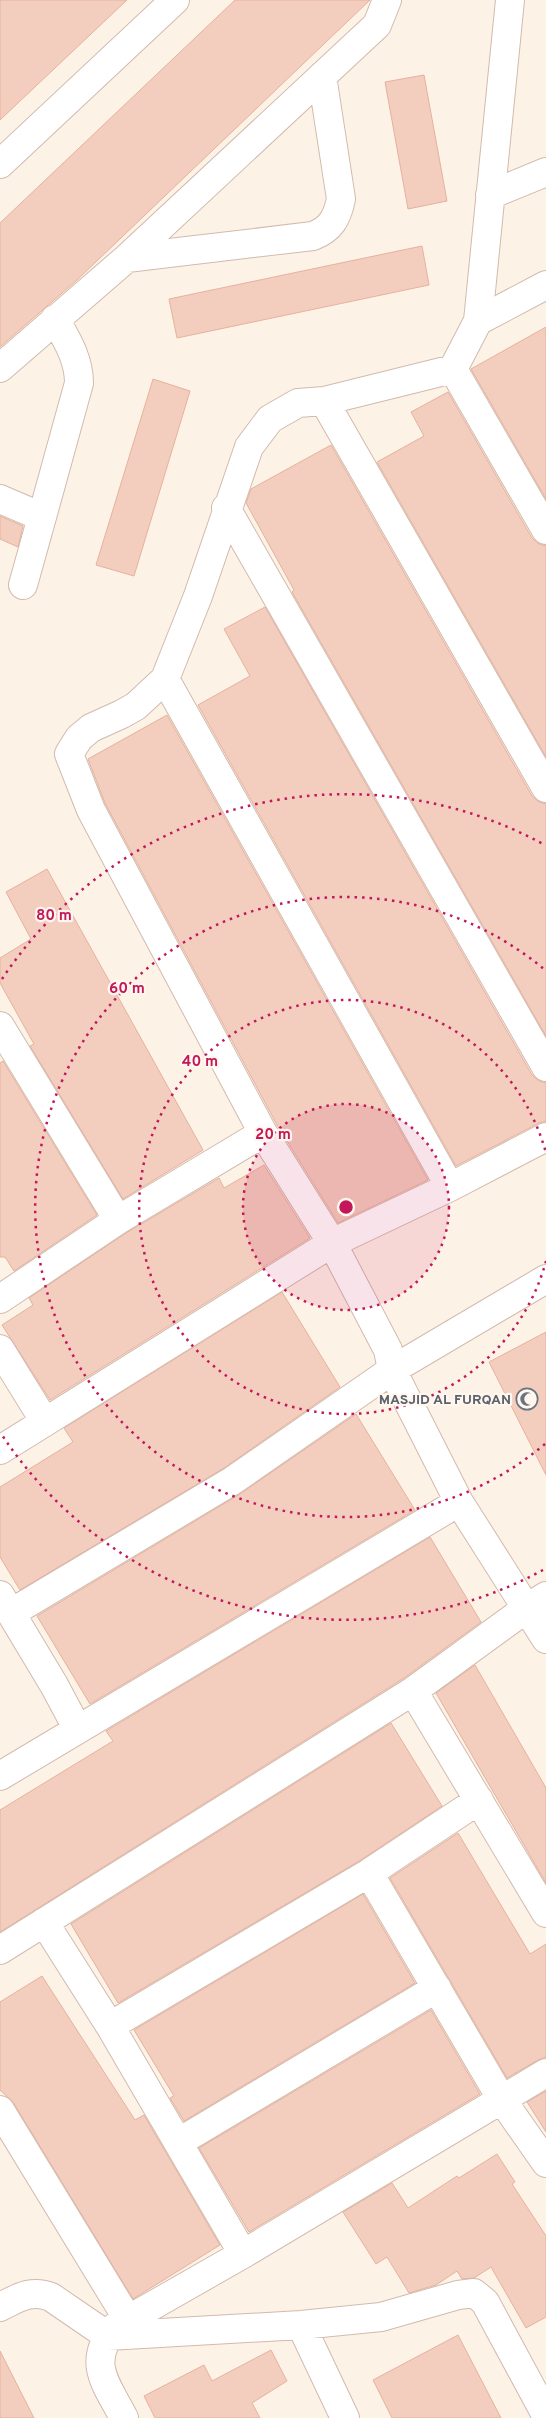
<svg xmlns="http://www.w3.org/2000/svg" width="546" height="2418" viewBox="0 0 546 2418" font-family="Overpass,sans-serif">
<rect width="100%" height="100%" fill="#fdf2e6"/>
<path fill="#f3cdbd" stroke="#e7b19c" d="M0,0H127L0,120Z
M235,0H370L77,280L0,347V223Z
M424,75L447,201L408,209L385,82Z
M422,246L429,285L177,338L169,299Z
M546,327V499L471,369Z
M153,379L190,391L134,576L96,565Z
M448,392L532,538L539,544L546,546V757L377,462L424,436L411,412Z
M331,445L532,796L539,802L546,804V1036L292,592L294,590L246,503L251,489Z
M0,516L23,526L18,547L0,539Z
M265,607L532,1075L539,1081L546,1083V1121L539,1123L456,1166L198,705L250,676L224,629Z
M167,715L428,1180L338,1223L277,1125L105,803L88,759Z
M47,869L203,1150L123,1199L30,1046L34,1044L0,983V958L31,939L6,892Z
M3,1061L97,1215L14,1271L5,1257H0V1063Z
M264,1165L310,1238L50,1400L2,1325L33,1305L29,1298L126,1233L219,1178L224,1188Z
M282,1292L340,1387L224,1468L20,1590L0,1557V1487L73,1442L64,1428Z
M546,1332V1475L489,1362Z
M356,1414L415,1510L90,1704L37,1616L240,1494Z
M430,1537L481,1622L404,1678L0,1932V1810L113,1741L106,1731Z
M475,1665L546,1788V1883L436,1693Z
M391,1723L442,1806L361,1860L118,2003L71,1924Z
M458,1833L530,1954L546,1944V2057L538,2060L507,2078L390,1878Z
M363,1894L415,1983L184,2121L170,2098L174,2096L134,2030Z
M42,1976L135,2120L144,2115L220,2245L133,2299L13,2102L0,2090V2002Z
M431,2010L480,2094L249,2232L199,2148Z
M546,2091V2132L527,2102Z
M497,2154L515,2182L512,2184L546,2236V2317L526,2328L491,2267L474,2278L462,2279L457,2271L436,2285L409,2293L387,2257L376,2264L343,2212L392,2183L408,2208L457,2176L459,2178Z
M458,2335L501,2418H392L373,2380Z
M271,2350L287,2381L252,2403L260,2418H155L144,2396L204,2365L212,2381Z
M0,2351L34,2418H0Z"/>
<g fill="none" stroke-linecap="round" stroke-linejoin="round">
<g stroke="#d2baae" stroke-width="30">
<path id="street" d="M0,164L175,0
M490,195L546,172
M127,258L313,236C331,229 337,218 341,199L322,76
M546,285L478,321L453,369L324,401L298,403L270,419L249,447L198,596L165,679L136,706L122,714L91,728L79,738L69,754L91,810L263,1133L332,1243L388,1350L392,1370L459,1502L546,1639
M478,321L510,0
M0,368L127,258L377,25L387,0
M453,369L546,530
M324,401L546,788
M0,499L42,517L79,383C79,359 67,340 55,319
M226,508L546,1067
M23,585L42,517
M165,679L450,1187
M0,1026L118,1220
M0,1299L118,1220L263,1133
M0,1349L45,1422
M0,1450L332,1243L450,1187L546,1137
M0,1595L54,1685L77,1728
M11,1613L232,1481L392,1370L546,1279
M413,1691L546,1913
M0,1776L459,1502
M369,1873L502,2100L546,2163
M44,1922L110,2026L243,2254
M0,1950L413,1691L527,1608L546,1596
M110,2026L369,1873L479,1800
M0,2110L127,2318
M179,2142L437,1988
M0,2307C18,2298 31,2289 51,2297L108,2336L301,2325L381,2317L458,2295L474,2293L485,2302L546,2415
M301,2325L345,2418
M124,2418C106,2383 86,2363 115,2327L243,2254L546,2073"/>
</g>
<use href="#street" stroke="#fff" stroke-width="28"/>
</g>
<circle cx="346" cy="1207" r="103" fill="#c2185b" fill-opacity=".12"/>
<g fill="none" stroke="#c2185b" stroke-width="2.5" stroke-dasharray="2.5 5">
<circle cx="346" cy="1207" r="103"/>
<path d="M546 1261A207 207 0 1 1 546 1153"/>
<path d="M545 1444A310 310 0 1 1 545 970"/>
<path d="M543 1570A413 413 0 0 1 2 1435M2 979A413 413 0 0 1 543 844"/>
</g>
<defs>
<g id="mosque-ring" transform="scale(1.125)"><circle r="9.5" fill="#fff6ed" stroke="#6b7280" stroke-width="1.5"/><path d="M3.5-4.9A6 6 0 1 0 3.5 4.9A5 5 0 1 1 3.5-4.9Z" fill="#6b7280"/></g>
</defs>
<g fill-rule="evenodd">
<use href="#mosque-ring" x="527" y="1399"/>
</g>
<g text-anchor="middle" stroke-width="4.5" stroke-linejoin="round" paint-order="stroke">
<g font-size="14" font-weight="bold" fill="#5b616d" stroke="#fff6ed" text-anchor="end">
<text x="511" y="1404">MASJID AL FURQAN</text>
</g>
</g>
<circle cx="346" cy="1207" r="8" fill="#c2185b" stroke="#fff6ed" stroke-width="2.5"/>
<g font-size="15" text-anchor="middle" font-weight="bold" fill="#c2185b" stroke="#fff6ed" stroke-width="4.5" stroke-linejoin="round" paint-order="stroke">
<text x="54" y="920">80 m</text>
<text x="127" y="993">60 m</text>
<text x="200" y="1066">40 m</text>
<text x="273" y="1139">20 m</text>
</g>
</svg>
